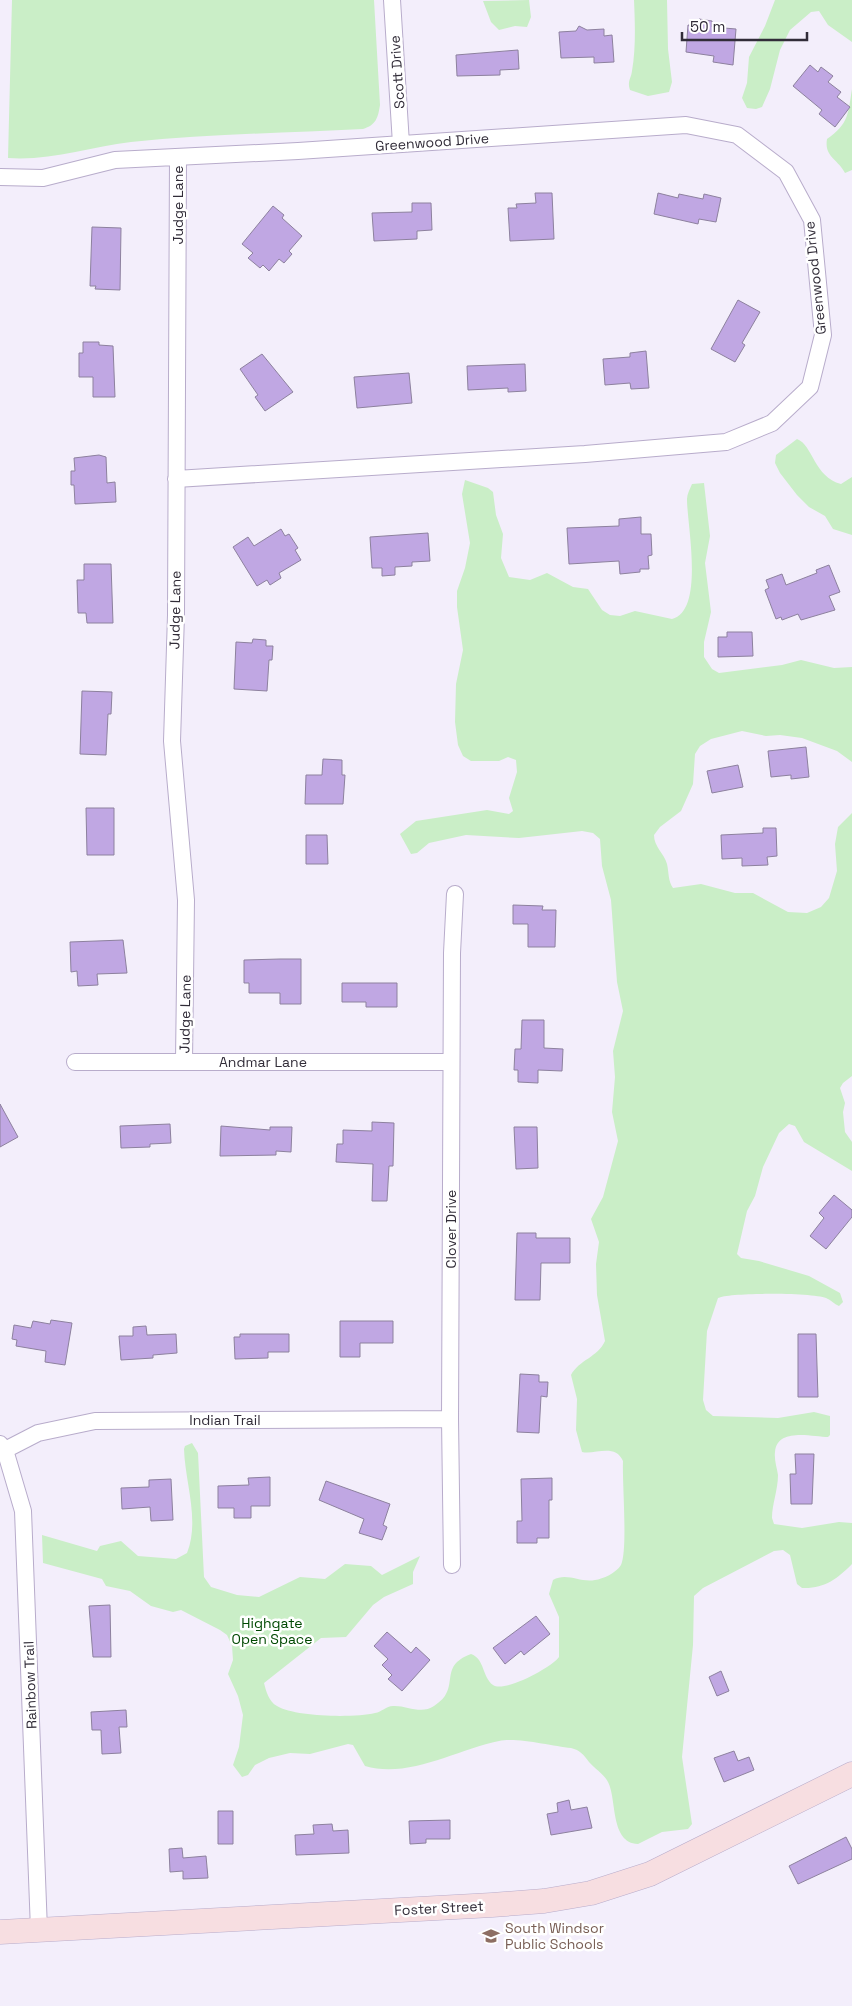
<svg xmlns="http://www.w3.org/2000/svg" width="852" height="2006" viewBox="0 0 852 2006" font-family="'Space Grotesk',sans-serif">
<rect width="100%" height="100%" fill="#f3eefb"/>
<path fill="#caeec7" d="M12,0H374L380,105C378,118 376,125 363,129C287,133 208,134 131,142C89,147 50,161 8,158Z
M529,0L531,17L527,27L515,26L499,30L491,22L483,1Z
M634,0H667L668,49L672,82L669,92L648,96L630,90C627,81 631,79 632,71C636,48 635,23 634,0Z
M775,0H852V42L828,25L819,11L811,12L790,30L780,50L770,89L762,107L756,109L747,108L742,98L747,83L749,57L765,26Z
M852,89V170L845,173C838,159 824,157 827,139C849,124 848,113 852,89Z
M797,439C813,445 814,477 841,484L852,477V535L833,529L825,516L809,507L797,495L780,473L775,463L776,455Z
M465,480L488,488L493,492L496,515L503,534L501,558L509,577L530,580L547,573L573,587L588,589L602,610L610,615L620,616L635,611L672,619C705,611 687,525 687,499C687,494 690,489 692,484L704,483L710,536L705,563L711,612L704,642V657L712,669L719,673L782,665L801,660L834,668L852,667V762L837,751L802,738L780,735L766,736L742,731L711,739L700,746L695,754L693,784L681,811L660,827L654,835C654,847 664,853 667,864C669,873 668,881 673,888L701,884L735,893H753L788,912L807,913L821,907L829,898L837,871L835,844L838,827L852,813V1076L843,1083L840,1088L845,1103L843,1112L845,1132L852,1142V1171L804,1142L795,1126L789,1124L779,1133L763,1167L755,1196L747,1211L737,1254L741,1258L759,1261L809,1276L840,1293L843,1302L839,1306C834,1304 831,1300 826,1298C813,1293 729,1292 718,1298L707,1331L703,1400L706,1410L713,1416L778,1418L814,1412L830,1416V1435L828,1437C813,1437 777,1427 775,1452C774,1460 777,1468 778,1475C778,1490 772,1504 772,1518L774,1524L802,1528L839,1522L852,1523V1564C837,1579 824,1589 802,1588L797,1584L790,1555L783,1550L774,1551L703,1588L694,1596L693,1645L682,1757L692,1824L688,1829L662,1832L638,1844C610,1843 617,1799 608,1782C604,1774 595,1769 589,1762C584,1755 580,1750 571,1748C552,1746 516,1737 499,1741C456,1750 408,1779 365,1766L353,1745L348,1744L310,1754L290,1753L269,1758L255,1765L248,1775L242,1777L233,1765L239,1747L243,1715L238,1696L228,1674L233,1660L232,1646L227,1635L220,1630L181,1610L173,1612L151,1606L130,1591L106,1586L102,1579L43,1563L42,1535L97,1551L100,1546L121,1541L138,1556L176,1559L187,1553C200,1520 185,1483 184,1449L185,1446L192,1443L198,1453L204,1577L211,1587L237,1595L259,1597L300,1577L325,1579L345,1564L371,1566L382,1575L420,1556L413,1572V1584L384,1597L373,1605L346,1637L321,1638L264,1683C266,1691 269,1702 277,1706C295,1717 354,1718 375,1713C382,1712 386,1706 393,1706C406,1705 421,1715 434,1706C463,1688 436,1667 471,1654C485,1659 482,1677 493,1685C505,1693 552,1667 559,1657V1617L549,1594L553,1580C567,1572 580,1583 595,1580C603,1579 616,1573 621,1565C628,1550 622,1482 623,1461C615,1443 595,1455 582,1452L576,1430L577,1399L571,1375C579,1360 598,1357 605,1341L597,1295L596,1264L599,1242L591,1219L603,1197L618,1141L612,1112L615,1077L613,1051L623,1011L617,982L611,900L602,866L600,839L593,833L582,831L519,838L466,835L429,843L417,853L411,854L400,834L416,821L487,810L509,814L513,811L509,798L517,772L516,760L508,757L499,761H471L463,756L458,745L455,722L456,684L463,650L457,607V591L465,568L470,543L462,494Z"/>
<path fill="#c0a7e3" stroke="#8d819e" d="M699,19L712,21V27L736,29L733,65L713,62L714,56L686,52L688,25L698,26Z
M579,26L587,30L604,29V36L612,35L614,62L594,63V57L561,58L559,32L576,31Z
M518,50L519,69L500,70V75L457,76L456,55Z
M810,65L818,72L821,67L833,76L828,82L841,92L837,97L850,107L835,127L819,114L822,110L793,86Z
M535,193H552L554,239L510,241L508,208H517L516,204L536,203Z
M658,193L678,198L679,194L703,199L704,194L721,198L716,222L699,219L698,224L654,214Z
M412,203H431L432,230L417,231V239L374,241L372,213L412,212Z
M273,206L284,215L282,218L302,236L289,251L292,254L284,263L279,259L269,271L263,265L260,268L248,258L253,253L242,244Z
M92,227L121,228L120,290L95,289L96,286H90Z
M738,300L760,312L742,343L745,345L735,362L711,349Z
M83,342H99V345L113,346L115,397H93V377H79V353H83Z
M646,351L649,388L631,389L630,383L605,385L603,359L630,357V353Z
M262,354L293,392L265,411L255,397L258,395L240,369Z
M525,364L526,391L508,392V388L468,390L467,366Z
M409,373L412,403L357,408L354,377Z
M99,455L106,457L107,483L115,482L116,502L75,504L74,485H71V471H75L74,458Z
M641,517V534H651L652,555L648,556L649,569H640V572L620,574L619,561L569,564L567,528L619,526V519Z
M281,529L285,536L289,534L298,548L295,550L301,560L279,573L281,578L270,585L267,580L257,586L233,547L248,537L254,546Z
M428,533L430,561L412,562V566L395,567V575L382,576V568H372L370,537Z
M84,564H111L113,623H87L86,613H78L77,580H84Z
M829,565L840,592L829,596L835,610L801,620L798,614L782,620L781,617L776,619L765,590L769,588L766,580L782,574L786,585L817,573L816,570Z
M727,632H752L753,656L718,657V637H727Z
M253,639L266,640V646H273L272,660H269L267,691L234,689L236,642L252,643Z
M82,691L112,692L111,714H108L106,755L80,754Z
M806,747L809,777L791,779V775L771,777L768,751Z
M323,759L342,760V775H345L343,804H305L306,775H322Z
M738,765L743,787L712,793L707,771Z
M86,808H114V855H87Z
M763,828H776L777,856L767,857L768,865L742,866V858L722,859L721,835L763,833Z
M306,835H327L328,864H306Z
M513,905L543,906L542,910H556L555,947H528V924H513Z
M123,940L127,973L97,974L98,985L78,986L77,971L71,972L70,942Z
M280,959H301V1004H280V993H249V983H244V960Z
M342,983H397V1007H366V1002H342Z
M522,1020H544V1048L563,1049L562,1071L538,1070V1083L518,1082V1070H514L515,1049H521Z
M0,1104L18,1137L0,1147Z
M372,1122L394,1123L393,1166H389L387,1201H372L373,1164L336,1162L337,1144H343V1130L372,1131Z
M170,1124L171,1143L150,1144V1147L121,1148L120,1126Z
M221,1126L270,1130V1127H292L291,1152L276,1151V1155L220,1156Z
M514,1127H537L538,1168L516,1169Z
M834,1195L852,1210V1217L826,1249L810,1236L824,1218L819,1213Z
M517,1233H536V1238H570V1263H541L540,1300H515Z
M51,1320L72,1323L65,1365L45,1362L46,1351L16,1346L17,1340L12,1339L14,1325L31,1328L33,1321L50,1324Z
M340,1321H393V1343H360V1357H340Z
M146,1326L147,1335L176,1334L177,1353L153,1355V1358L121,1360L119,1336H133V1327Z
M240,1334H289V1352H268V1358L235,1359L234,1337H240Z
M798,1334H816L818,1397H798Z
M520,1374L539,1375V1382H548L547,1397L541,1396L539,1433L517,1432Z
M795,1454H814L812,1504H791L790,1474H796Z
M270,1477V1506H251V1518H234V1508H218V1486L249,1485L248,1478Z
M552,1478V1500H549V1538H537V1543H517V1521H522L521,1479Z
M171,1479L173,1520L151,1521L150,1507L122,1509L121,1488L149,1487V1480Z
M326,1481L390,1504L383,1525L387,1527L382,1540L359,1533L364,1519L319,1500Z
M110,1605L111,1657H93L89,1606Z
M536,1616L550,1634L524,1655L521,1651L505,1664L493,1648Z
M387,1632L411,1653L416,1647L430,1660L402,1691L388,1679L392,1675L382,1665L388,1659L374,1646Z
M721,1671L729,1691L717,1696L709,1677Z
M126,1710L127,1727H119L121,1753L102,1754L101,1730H92L91,1712Z
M734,1751L738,1761L749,1757L754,1770L724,1782L714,1758Z
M569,1800L571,1810L587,1807L592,1828L551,1835L547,1814L558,1812L557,1803Z
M218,1811H233V1844H218Z
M450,1820V1839H426V1843L410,1844L409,1821Z
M332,1824L333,1831L348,1830L349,1853L296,1855L295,1835L314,1834L313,1825Z
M846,1837L852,1849V1859L798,1884L789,1866Z
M182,1848L183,1858L206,1856L208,1878L183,1879V1871L170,1872L169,1849Z"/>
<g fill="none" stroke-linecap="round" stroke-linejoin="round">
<g stroke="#b8accb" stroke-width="18">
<path id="street" d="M392,0L401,144
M178,157L176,615L172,741L186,900L184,1061
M0,177L43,178L115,160L298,151L686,125L737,135L786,172L812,220L823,335L810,387L772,423L726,442L585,454L176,479
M75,1062H451
M0,1444L5,1450L23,1511L39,1930
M5,1450L38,1433L95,1421L450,1419
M452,1565L450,1419L452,953L455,894"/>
</g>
<g stroke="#b8accb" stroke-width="25">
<path id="secondary" d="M0,1932L492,1905L544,1901L591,1893L650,1874L852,1774"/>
</g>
<use href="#street" stroke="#fff" stroke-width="16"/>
<use href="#secondary" stroke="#f7dee1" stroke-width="24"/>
</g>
<defs>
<g id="school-bare" transform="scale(1.35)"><path d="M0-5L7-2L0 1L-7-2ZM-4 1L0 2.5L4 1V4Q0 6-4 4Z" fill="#8d6e63" stroke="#fff" stroke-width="2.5" paint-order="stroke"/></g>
</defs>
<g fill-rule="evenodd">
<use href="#school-bare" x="491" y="1936"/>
</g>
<g text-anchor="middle" stroke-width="5" stroke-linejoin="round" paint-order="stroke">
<g font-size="14" fill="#312c38" stroke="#fff">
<text transform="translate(397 72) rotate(-94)" y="5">Scott Drive</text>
<text transform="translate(432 142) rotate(-4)" y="5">Greenwood Drive</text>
<text transform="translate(178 205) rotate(-90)" y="5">Judge Lane</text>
<text transform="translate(815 278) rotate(-96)" y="5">Greenwood Drive</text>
<text transform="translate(175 610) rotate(-89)" y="5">Judge Lane</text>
<text transform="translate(185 1014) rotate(-89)" y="5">Judge Lane</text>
<text x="263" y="1067">Andmar Lane</text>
<text transform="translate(451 1229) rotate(-90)" y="5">Clover Drive</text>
<text x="225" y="1425">Indian Trail</text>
<text transform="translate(30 1685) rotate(-92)" y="5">Rainbow Trail</text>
<text transform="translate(439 1908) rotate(-3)" y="5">Foster Street</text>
</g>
<g font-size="14" fill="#004802" stroke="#fff">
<text x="272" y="1628">Highgate<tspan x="272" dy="16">Open Space</tspan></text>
</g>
<g font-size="14" fill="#785e54" stroke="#fff" text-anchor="start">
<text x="505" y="1933">South Windsor<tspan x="505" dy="16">Public Schools</tspan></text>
</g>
</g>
<path d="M682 32v8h125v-8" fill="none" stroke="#312c38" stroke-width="2.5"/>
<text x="690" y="32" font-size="15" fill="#312c38" stroke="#ffffff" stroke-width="4" paint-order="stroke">50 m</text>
</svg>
